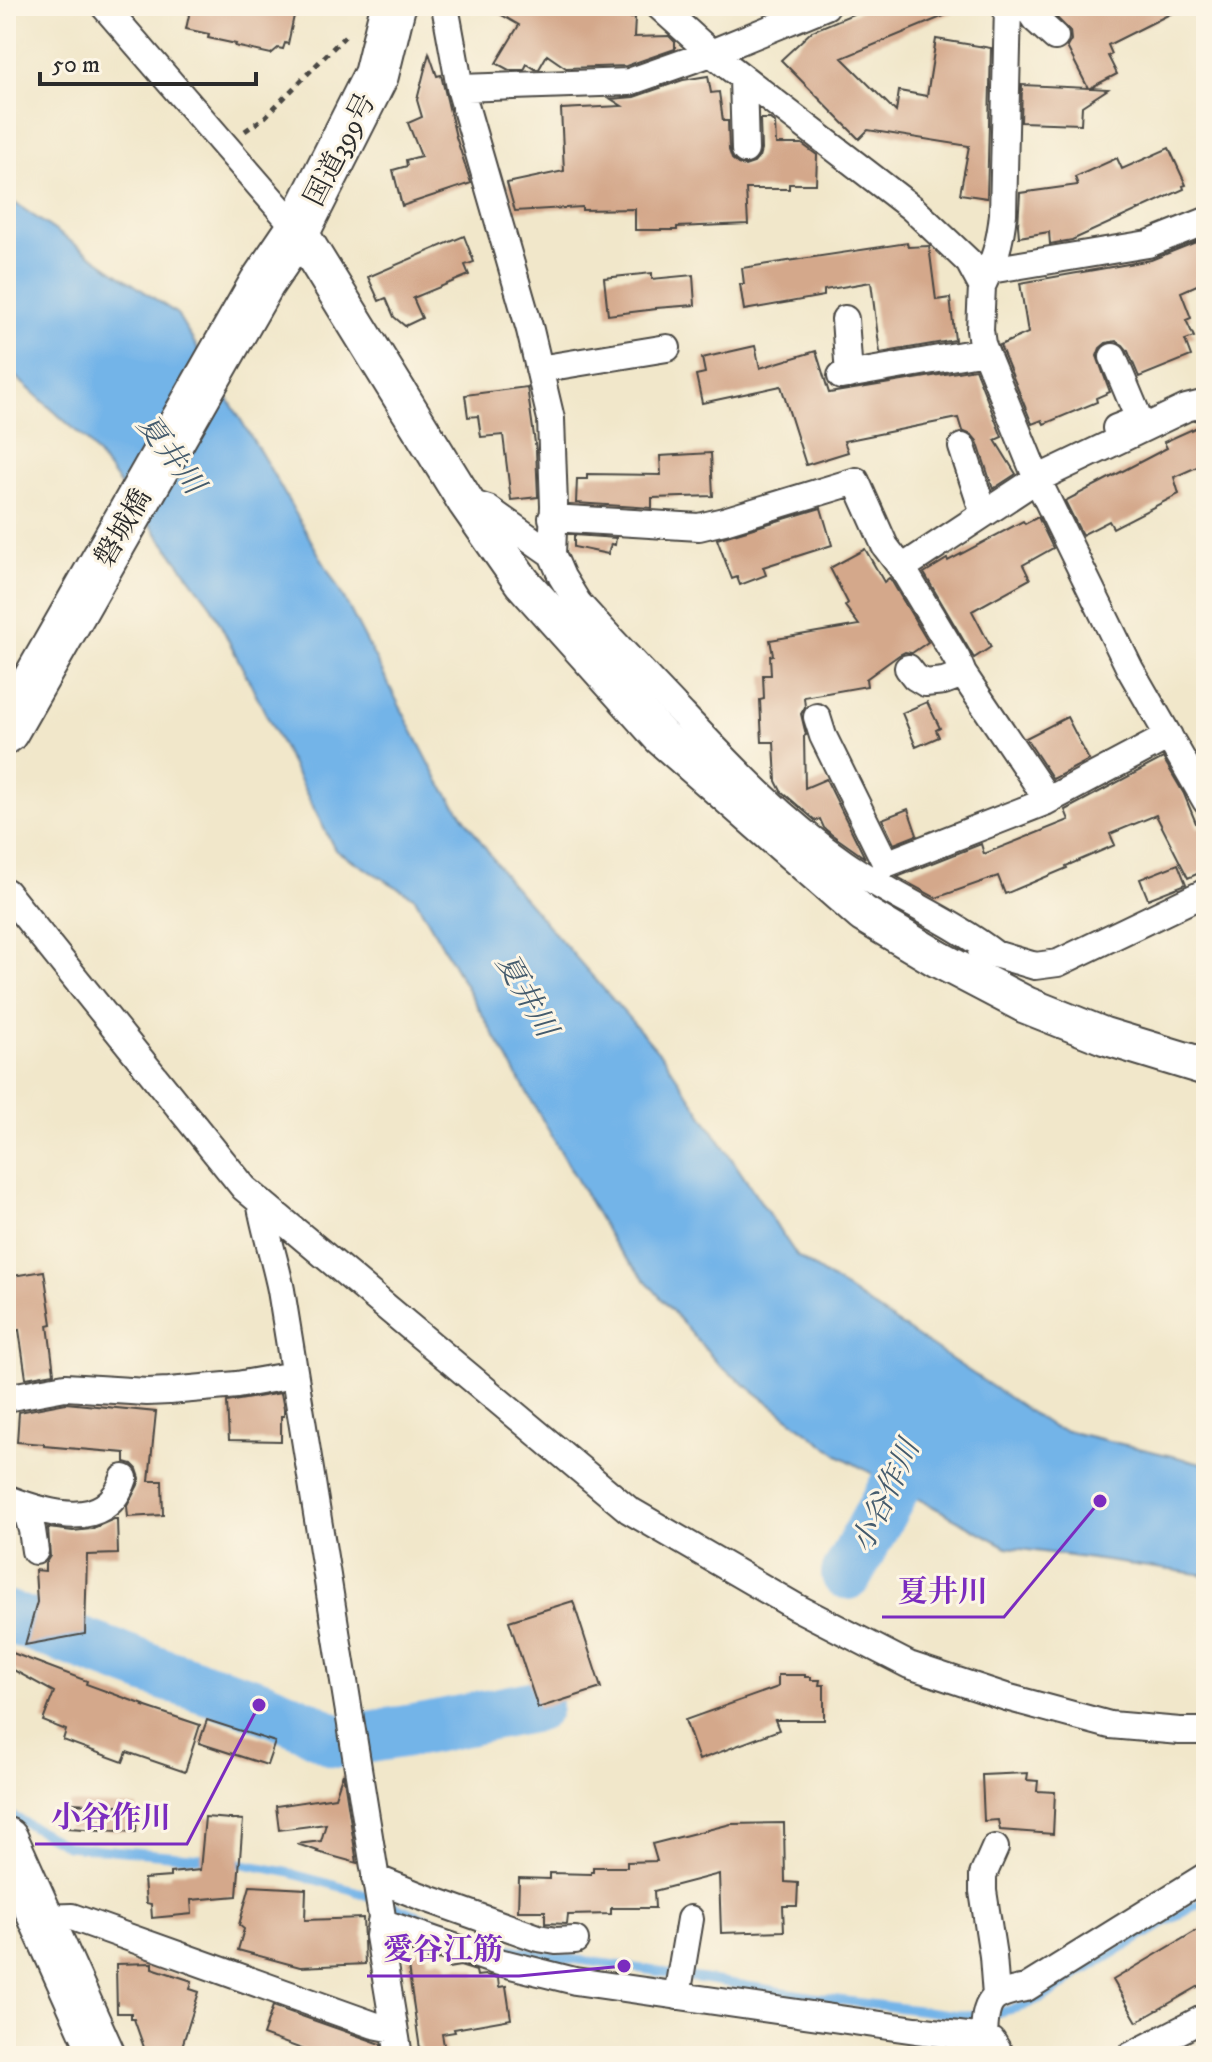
<svg xmlns="http://www.w3.org/2000/svg" width="1212" height="2062" viewBox="0 0 1212 2062" font-family="'IM FELL DW Pica','Noto Serif JP',serif">
<rect width="100%" height="100%" fill="#fcf5e5"/>
<filter id="ink" filterUnits="userSpaceOnUse"><feTurbulence type="fractalNoise" baseFrequency=".0125" numOctaves="2"/><feDisplacementMap in="SourceGraphic" scale="16" xChannelSelector="R" yChannelSelector="G"/><feConvolveMatrix kernelMatrix="1 2 1 2 8 2 1 2 1" color-interpolation-filters="sRGB"/></filter>
<filter id="wash" filterUnits="userSpaceOnUse"><feTurbulence type="fractalNoise" baseFrequency=".006" numOctaves="4" result="noise"/><feDisplacementMap in="SourceGraphic" scale="32" xChannelSelector="R" yChannelSelector="G"/><feGaussianBlur stdDeviation="1.8" result="paint"/><feColorMatrix in="noise" values="0 0 0 0 0 0 0 0 0 0 0 0 0 0 0 0 0 1.4 0 .05"/><feComposite in="paint" operator="in"/></filter>
<g filter="url(#wash)">
<rect width="100%" height="100%" fill="#f1e7ca"/>
<path fill="#73b4e8" stroke="#4f708a" stroke-width="2" d="M6,197L177,314L268,465L346,602L438,780L508,880L664,1058L797,1256L1054,1428L1206,1464V1575L1007,1547L838,1455L719,1365L614,1244L415,898L335,850L210,604L87,441L6,368Z"/>
<g fill="none" stroke-linecap="round" stroke-linejoin="round">
<path stroke="#73b4e8" stroke-width="9" d="M6,1812L67,1846L213,1859
M228,1861L286,1872L352,1890L499,1946L541,1955L624,1966L814,1997L958,2015L992,2014L1021,2007L1052,1993L1079,1974L1206,1899"/>
<path stroke="#73b4e8" stroke-width="52" d="M847,1574L900,1477L919,1420
M6,1616L169,1676L259,1705L306,1725L337,1742L427,1728L536,1706"/>
</g>
<g id="blocks">
<path fill="#d4a88b" d="M191,6H272L295,11L288,44L285,43L283,49L278,48L271,54L235,46L236,44L208,38L209,34L186,29Z
M486,6L632,7L631,18H635L634,37L669,36L675,42V49L626,66L566,68L547,55L539,69H535L527,64L524,70H509L496,63L519,25Z
M872,6H968L842,58L896,112L899,91L927,96L936,39L991,48L987,198L960,194L969,146L868,130L859,139L781,60L812,31Z
M1045,6H1186L1108,45L1112,54L1108,56L1117,74L1090,88L1108,89L1082,106L1081,124L1021,122L1022,85L1088,88L1067,47L1071,40L1070,31Z
M429,53L437,76L441,75L456,137L471,183L402,206L393,170L407,166L406,160L421,156L408,123L422,117L417,100Z
M708,76L711,93L719,92L723,121H728L729,150L732,159L738,164L745,166L754,163L759,157L761,150L760,119H770L775,123L776,144H802L817,155L816,184H789V189H746L748,224L677,227V230H635V209L582,210V207L515,211L507,183L564,171L561,109L622,106L611,99L634,97L683,80Z
M1169,148L1186,185L1183,186L1184,189L1072,240L1050,244L1049,232L1019,237L1018,225L1020,193L1078,185L1075,177L1117,158L1122,169Z
M464,236L474,262L465,265L469,275L413,298L422,318L405,326L394,317L386,298L379,301L368,277Z
M1206,238V281L1181,292L1191,318L1186,320L1194,337L1185,340L1191,356L1139,377L1128,351L1123,345L1116,341L1106,343L1100,348L1097,356L1110,392L1096,398L1097,402L1044,424L1042,420L1032,424L1000,345L1028,333L1020,283L1151,260Z
M907,243L908,247L929,246L936,300L950,298L955,340L880,353L871,282L824,290V296L744,310L740,284H744L742,268Z
M652,273V279L693,275L695,305L656,308V309L608,315L604,278Z
M755,346L760,368L816,351L829,393L975,369L1002,437L995,440L1016,474L993,489L977,441L972,435L962,431L958,418L844,441L848,452L806,465L781,386L702,403L696,375L705,373L702,358Z
M527,387L536,450L538,497L511,500L503,435L481,437L478,416L468,417L465,395Z
M1206,423V463L1174,477L1179,494L1113,528L1109,521L1082,535L1065,501L1167,448L1164,442Z
M711,453L713,496L652,498V508L576,503L577,479H587V474L661,475L660,456Z
M821,508L832,545L763,567L766,575L740,585L737,577L732,579L717,539Z
M1038,517L1053,548L1023,565L1030,579L972,611L991,647L974,658L924,573L947,559L948,561L1023,521L1025,524Z
M574,535L616,538L615,545L611,544L608,554L574,547Z
M865,549L884,582L889,578L891,580L928,642L912,653L905,652L899,655L866,679L867,686L804,697L805,707L801,714L806,735L804,736L805,788L826,779L865,858L831,834L824,828L820,819L816,821L781,791L776,781L774,742H762L760,700L764,699L763,675H771L770,656L773,655L770,640L859,625L845,606L848,603L830,568Z
M927,702L940,728L936,730L939,737L916,747L902,713Z
M1067,717L1089,760L1053,779L1026,738Z
M1163,758L1184,794L1198,828L1206,824V870L1188,878L1156,815L1110,834L1115,845L1066,866L1067,868L1005,894L998,876L936,898L897,877L981,844L984,854L1069,820L1065,810Z
M908,809L917,835L894,844L882,819Z
M1178,864L1186,884L1148,899L1140,879Z
M44,1271L52,1324L48,1325L54,1373L26,1378L19,1330L6,1332V1277Z
M281,1393L284,1409V1416H281V1441L229,1440L227,1402Z
M66,1403L156,1412L149,1481H162L163,1515L128,1517L127,1506L138,1485L140,1478L137,1469L132,1464L125,1462V1453L44,1446V1444L17,1442L19,1412Z
M114,1519H117L118,1554L87,1555L85,1634L25,1645L37,1602L35,1570L45,1571V1564L50,1556L48,1528L73,1531L91,1529Z
M573,1601L601,1688L538,1708L509,1621Z
M10,1652L87,1681L86,1684L144,1705L143,1706L200,1725L185,1772L127,1752L123,1762L63,1740L66,1730L43,1721L54,1692L6,1666V1660Z
M778,1675H805V1677H811V1680H820L819,1685H824V1720H775L779,1730L699,1760L685,1720L778,1687Z
M207,1720L275,1742L267,1765L199,1743Z
M343,1773L357,1863L317,1852L318,1851L297,1844L321,1841L326,1824L279,1830L276,1806L335,1797Z
M1028,1773L1027,1780L1038,1781L1037,1791L1055,1792L1053,1834L1000,1830L998,1820L984,1821L982,1775Z
M69,1803L137,1806L136,1832L68,1828Z
M205,1817L243,1820L237,1896L191,1900L192,1914L152,1918L151,1904L146,1903L144,1879L170,1877V1873L200,1870Z
M784,1823L785,1882L798,1883L797,1906H783L784,1931L721,1933L719,1874L654,1891L655,1908H611V1914L568,1915L567,1924L545,1923V1911H518L519,1878L550,1879V1873L591,1874V1872H593V1867H627V1862L657,1861L652,1844L731,1824Z
M250,1886L306,1889L305,1920L363,1918L365,1964L300,1967L238,1950L244,1929L239,1925Z
M1206,1925V1982L1137,2022L1113,1980Z
M416,1951L427,1955L428,1961L440,1959L447,1962L448,1968L460,1966L476,1971L477,1976L485,1975L498,1978L499,1987L506,1986L511,2019L454,2029L455,2032L442,2034L446,2056H421L406,1953Z
M152,1963V1968L192,1981L190,1989L199,1992L179,2056H147L134,2019H131V2013H117L116,1964Z
M273,2006L381,2044L383,2056H321L263,2035Z"/>
</g>
</g>
<g filter="url(#ink)">
<use href="#blocks" fill-opacity="0" stroke="#494743" stroke-width="2"/>
<g fill="none" stroke-linecap="round" stroke-linejoin="round">
<g stroke="#494743" stroke-width="30">
<path id="street" d="M104,6L298,230
M445,6L460,88L530,330L551,419L554,506L552,554L488,509L466,502
M659,6L711,53L912,208L969,262L982,286L980,330L982,344L1037,479L1130,669L1206,801
M1026,6L1035,19L1055,37
M743,78L745,150
M460,88L629,82L711,53L826,6
M990,270L1148,244L1206,221
M982,286C995,259 1000,244 1003,214L1008,6
M845,319L849,375
M1113,357L1139,419L1116,428
M539,369L667,348
M841,376L985,351
M962,447L984,514
M552,518L699,527L724,521L856,481L885,546L904,571L957,659L963,674L1048,800
M552,554L562,577L578,603C612,641 647,677 682,714C733,768 783,821 844,863C893,897 949,919 996,955
M902,568L1037,479L1186,408L1206,403
M908,668L915,677L925,683L944,681L963,674
M817,717L823,736L886,864L1045,802L1169,736
M6,892L244,1188L629,1510L796,1607L909,1665L1006,1697L1110,1725L1180,1731H1206
M981,950L1035,966L1058,963L1206,892
M260,1201C265,1231 275,1260 281,1290L382,1917L379,1936L399,2056
M6,1398L65,1387L147,1392L169,1391L237,1385L294,1375
M6,1498C47,1514 106,1533 124,1478
M25,1506L32,1530L35,1551
M995,1848L983,1875V1891L993,1956L996,1996
M375,1878L420,1896L538,1938L556,1941L575,1940
M41,1918L72,1917L374,2025L394,2029
M381,1922L495,1961L575,1981L916,2030L984,2038L992,2041L1001,2056
M677,1996L690,1919
M984,2038C985,2001 989,1994 1026,1988L1206,1876
M1130,2056L1206,2017"/>
</g>
<g stroke="#494743" stroke-width="40">
<path id="secondary" d="M298,230L466,502L522,582L661,737L863,914L938,959L1026,1005L1104,1036L1206,1067"/>
</g>
<g stroke="#494743" stroke-width="48">
<path id="highway" d="M6,731L262,283L298,230L376,75L393,6
M6,1840L103,2056"/>
</g>
<path stroke="#494743" stroke-width="5" stroke-dasharray="6 6" stroke-linecap="butt" d="M245,131L265,117L348,33"/>
<use href="#street" stroke="#fff" stroke-width="26"/>
<use href="#secondary" stroke="#fff" stroke-width="36"/>
<use href="#highway" stroke="#fff" stroke-width="44"/>
</g>
</g>
<g text-anchor="middle" stroke-width="6" stroke-linejoin="round" paint-order="stroke">
<g font-size="28" fill="#2b2b2b" stroke="#fcf5e5">
<text transform="translate(339 149) rotate(-63)" y="10">国道399号</text>
<text transform="translate(122 527) rotate(-60)" y="10">磐城橋</text>
</g>
<g font-size="30" font-style="italic" fill="#445b6d" stroke="#fcf5e5">
<text transform="translate(171 454) rotate(53)" y="10">夏井川</text>
<text transform="translate(527 995) rotate(60)" y="10">夏井川</text>
<text transform="translate(885 1496) rotate(-65)" y="10">小谷作川</text>
</g>
</g>
<path fill="none" stroke="#7b2cbf" stroke-width="3" d="M1100 1501L1004 1617H882M259 1705L187 1844H35M624 1966L519 1976H367"/>
<g fill="#7b2cbf" stroke="#fcf5e5" stroke-width="3">
<circle cx="1100" cy="1501" r="8"/>
<circle cx="259" cy="1705" r="8"/>
<circle cx="624" cy="1966" r="8"/>
</g>
<g font-size="30" text-anchor="middle" font-weight="bold" fill="#7b2cbf" stroke="#fcf5e5" stroke-width="6" stroke-linejoin="round" paint-order="stroke">
<text x="943" y="1601">夏井川</text>
<text x="111" y="1827">小谷作川</text>
<text x="443" y="1959">愛谷江筋</text>
</g>
<rect width="1212" height="2062" fill="none" stroke="#fcf5e5" stroke-width="32"/>
<path d="M40 72v12h216v-12" fill="none" stroke="#2b2b2b" stroke-width="4"/>
<text x="52" y="72" font-size="24" fill="#2b2b2b" stroke="#fcf5e5" stroke-width="6" paint-order="stroke">50 m</text>
</svg>
